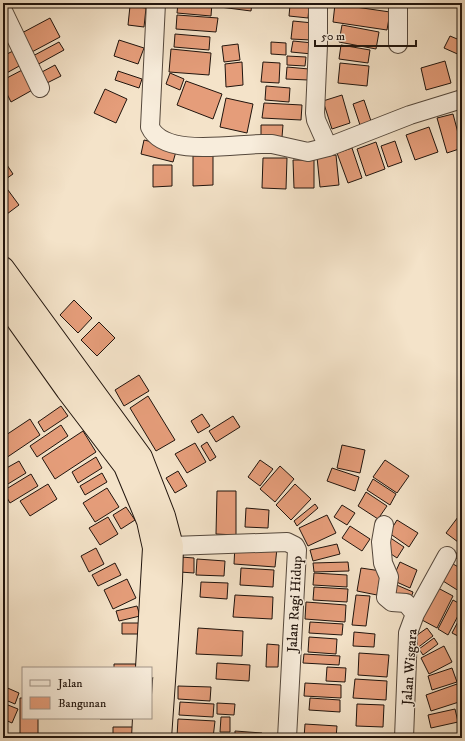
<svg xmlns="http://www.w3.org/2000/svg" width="465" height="741" viewBox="0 0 465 741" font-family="'IM FELL DW Pica',serif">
<rect width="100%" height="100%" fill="#f4e3c9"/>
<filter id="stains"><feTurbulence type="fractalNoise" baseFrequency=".005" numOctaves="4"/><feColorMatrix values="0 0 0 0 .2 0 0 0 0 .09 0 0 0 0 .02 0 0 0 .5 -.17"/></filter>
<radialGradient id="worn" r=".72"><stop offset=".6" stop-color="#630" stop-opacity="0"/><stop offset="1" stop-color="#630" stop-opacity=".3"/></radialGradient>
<path fill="#e59d7a" stroke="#20140d" d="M178,3H212L211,16L177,13Z
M221,3H252L251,11L220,7Z
M335,4L390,12L387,30L333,22Z
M290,5L309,7L308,18L289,16Z
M130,6L146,8L144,27L128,25Z
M177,15L218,18L216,32L176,29Z
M50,18L60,37L30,53L20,34Z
M293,21L313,23L311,40L291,39Z
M342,25L379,32L376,49L339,42Z
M3,33L9,43L3,46Z
M175,34L210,37L209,50L174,47Z
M450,36L462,41V56L444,48Z
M119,40L144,48L138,64L114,56Z
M293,41L313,43L312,54L291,52Z
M59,42L64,50L35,66L31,57Z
M271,42L286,43V55L271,54Z
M238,44L240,60L224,62L222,46Z
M341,45L370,50L368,63L339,59Z
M171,49L211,53L209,75L169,72Z
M13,51L21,65L3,75V56Z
M287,56L306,57L305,66L287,65Z
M445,61L451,83L426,90L421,68Z
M242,62L243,85L226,87L225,64Z
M263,62L280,63L279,83L261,82Z
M340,63L369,66L367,86L338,83Z
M55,65L61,76L45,84L40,73Z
M287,67L309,69L308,80L286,79Z
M26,68L36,88L11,102L3,86V80Z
M118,71L142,79L139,88L115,80Z
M170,73L184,79L180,90L166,84Z
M186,81L222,94L213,119L177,105Z
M266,86L290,88L289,102L265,100Z
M105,89L127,99L116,123L94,113Z
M342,95L350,123L332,129L323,101Z
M226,98L253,104L247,133L220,127Z
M364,100L371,121L360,125L353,104Z
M264,103L302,105L301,120L262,118Z
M453,114L462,148L447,153L437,118Z
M261,125H283L282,137H261Z
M429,127L438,152L415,160L406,135Z
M144,140L177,148L173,162L141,154Z
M395,141L402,162L388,167L381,146Z
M376,142L385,169L366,176L357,149Z
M352,148L362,178L348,183L337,153Z
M336,155L339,185L320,187L317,157Z
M193,156H213V185L193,186Z
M263,158H287L286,189L262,188Z
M3,159L13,174L3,181Z
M293,160H314V188H294Z
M153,165H172V186L153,187Z
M5,186L19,205L3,217V187Z
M74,300L92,318L78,333L60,315Z
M99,322L115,338L97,356L81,340Z
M139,375L149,391L124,406L115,390Z
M148,396L175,440L156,451L130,408Z
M61,406L68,416L44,432L38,422Z
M202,414L210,426L198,433L191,421Z
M233,416L240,427L216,442L209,431Z
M30,419L40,435L3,460V437Z
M61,425L68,436L37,457L30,446Z
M83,431L96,452L55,479L42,458Z
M207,442L216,457L210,461L201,446Z
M195,443L206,462L187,473L175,454Z
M342,445L365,450L360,473L337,468Z
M96,457L102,468L78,483L72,472Z
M260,460L273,469L260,486L248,477Z
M385,460L409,476L397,493L373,477Z
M19,461L26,473L3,487V470Z
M280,466L294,479L275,502L260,489Z
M332,468L359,477L355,491L327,481Z
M178,471L187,486L175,493L166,478Z
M102,473L107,482L85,495L80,486Z
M31,474L38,486L10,503L3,491Z
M373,479L396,494L390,505L367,490Z
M48,484L57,499L30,516L20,501Z
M295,484L311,499L291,520L276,505Z
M107,488L119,507L95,522L83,503Z
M217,491H236V535L216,534Z
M366,492L387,506L378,519L358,506Z
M315,504L318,508L297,526L294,521Z
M342,505L355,513L347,525L334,517Z
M126,507L135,520L121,529L113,515Z
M246,508L269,510L268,528L245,527Z
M327,515L336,533L308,546L299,528Z
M108,517L118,534L100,545L89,528Z
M458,517L462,519V536L458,542L446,533Z
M397,520L418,533L409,547L389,533Z
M350,526L370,539L362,551L342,538Z
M389,537L404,547L397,558L382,548Z
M337,544L340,554L313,561L310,550Z
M235,545L277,548L275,567L234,564Z
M462,547V563L454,556Z
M96,548L104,564L89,572L81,556Z
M181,557L194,558V573L180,572Z
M197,559L225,561L224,576L196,575Z
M348,562L349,571L314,572L313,563Z
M400,562L417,570L410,588L392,580Z
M115,563L121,575L98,586L92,575Z
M453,564L462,569V593L443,581Z
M241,568L274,570L273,587L240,585Z
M361,568L381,571L377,595L357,591Z
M314,573L347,575V587L313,585Z
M127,579L136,598L113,609L104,590Z
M201,582L228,583L227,599L200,597Z
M392,583L413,592L409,603L387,593Z
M314,587L348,589L347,602L313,600Z
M438,588L453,596L437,628L422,620Z
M235,595L273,597L272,619L233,617Z
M356,595L370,596L366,626L352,625Z
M453,600L462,605V608L448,635L438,629Z
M306,602L346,605L345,622L305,619Z
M137,606L140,616L119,621L116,611Z
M462,614V638L452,633Z
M310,622L343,624L342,635L309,633Z
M122,623H139V634H122Z
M198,628L243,631L242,656L196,654Z
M427,628L433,636L416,649L410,640Z
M354,632L375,634L374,647L353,646Z
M309,637L337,639L336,654L308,652Z
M434,638L438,644L423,655L419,649Z
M267,644L279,645L278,667H266Z
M444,646L452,662L429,674L421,658Z
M359,653L389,655L387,677L358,675Z
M304,654L340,656L339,665L303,663Z
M217,663L250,665L249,681L216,679Z
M114,664H136V668H114Z
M327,667L346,668L345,682L326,681Z
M452,668L457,682L432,690L428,676Z
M355,679L387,681L386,700L353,698Z
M305,683L341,685V698L304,696Z
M457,684L462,701L431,711L426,695Z
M3,686L19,693L15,704L3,699Z
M178,686L211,687L210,701L178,699Z
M20,698H23V718H38V738H20Z
M310,698L340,700V712L309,710Z
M180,702L214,704L213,717L179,715Z
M3,703L18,709L12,723L3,719Z
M217,703L235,704L234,715L217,714Z
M357,704L384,705L383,727L356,726Z
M455,709L458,722L431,728L428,715Z
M221,717H230V732H220Z
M100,718H133V719H100Z
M178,719L215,721L213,738L177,737Z
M305,724L337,726L336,738H304Z
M113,727H133V735H113Z
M3,728L11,738H3Z
M458,728H462V738H457Z
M235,731L262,733V738H235Z"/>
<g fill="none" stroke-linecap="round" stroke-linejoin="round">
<g stroke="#55483c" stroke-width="20">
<path id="minor" d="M156,3L150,127C164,158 234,144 262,144H272L308,152L328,147L410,115L462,99
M318,3V45L315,113L316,120L328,147
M398,3V44
M3,11L40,88
M384,525L381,542L383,563L389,577L386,597L392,602L406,603L415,614
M172,546L287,542L295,546L297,550L287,738
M404,738L408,633L415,614L447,556"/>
</g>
<g stroke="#20140d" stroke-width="24">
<path id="highway" d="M3,268L141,457L164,516L172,546L171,581L160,738
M3,300L67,390L125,466L148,521L154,548L147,668
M143,738L144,718"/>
</g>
<use href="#minor" stroke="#f8eddc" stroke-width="18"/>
<use href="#highway" stroke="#f4e3c9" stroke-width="22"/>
</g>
<g text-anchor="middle" stroke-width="3" stroke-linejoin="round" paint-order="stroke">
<g font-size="14" fill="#20140d" stroke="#f8eddc">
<text transform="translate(294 604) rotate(-87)" y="5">Jalan Ragi Hidup</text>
<text transform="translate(409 667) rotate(-86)" y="5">Jalan Wisgara</text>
</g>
</g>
<rect width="465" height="741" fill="none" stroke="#f4e3c9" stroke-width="16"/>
<rect x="4" y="4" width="457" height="733" fill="none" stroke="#20140d" stroke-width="2"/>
<rect x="8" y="8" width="449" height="725" fill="none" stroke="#20140d"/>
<rect x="22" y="667" width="130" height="52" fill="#f8eddc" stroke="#a29689"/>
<rect x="30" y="680" width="20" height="6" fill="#f8eddc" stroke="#a29689"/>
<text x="58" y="687" font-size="12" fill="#20140d">Jalan</text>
<rect x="30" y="697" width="20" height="12" fill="#e59d7a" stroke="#a29689"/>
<text x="58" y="707" font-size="12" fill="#20140d">Bangunan</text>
<path d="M315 40v6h101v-6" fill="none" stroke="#20140d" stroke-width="2"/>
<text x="321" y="40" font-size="12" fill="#20140d" stroke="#f8eddc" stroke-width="3" paint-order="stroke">50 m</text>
<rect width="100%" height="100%" filter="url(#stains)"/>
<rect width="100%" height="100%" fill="url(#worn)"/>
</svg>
